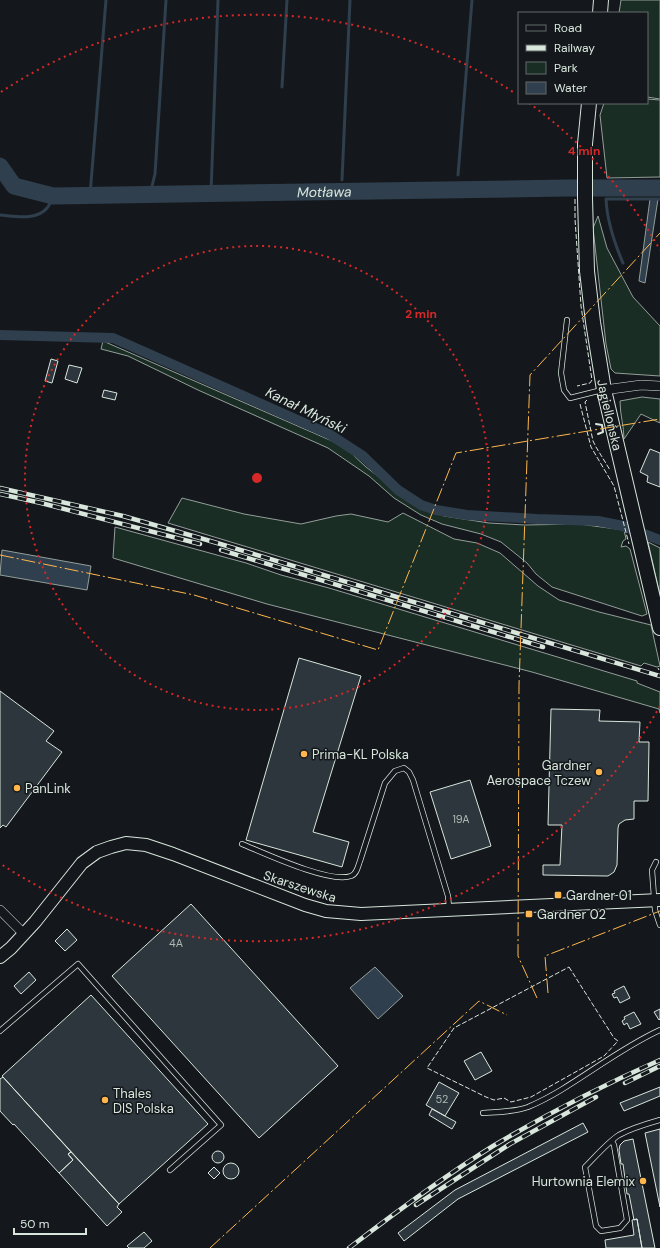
<svg xmlns="http://www.w3.org/2000/svg" width="660" height="1248" viewBox="0 0 660 1248" font-family="'DM Sans',sans-serif">
<rect width="100%" height="100%" fill="#14181c"/>
<path fill="#1a2d24" stroke="#939e99" d="M621,0H660V99L647,97V13H619Z
M647,99L660,100V177L607,178L600,115L604,103H647Z
M598,216L607,248L633,297L660,326V376L615,373L611,369L606,344L593,228Z
M103,341L332,441L351,453L366,467L414,504L444,516L489,523L525,525L579,524L624,530L626,539L623,541L621,547L626,546L630,549L647,614L642,616L552,587L536,574L527,563L501,542L481,534L442,524L421,515L394,498L369,476L328,448L198,390L128,356L101,349Z
M642,397L660,399V423L641,414L624,439C624,426 620,415 620,401Z
M182,498L244,514L301,524L336,516L351,514L388,522L403,513L454,539L477,543L500,553L538,586L559,600L599,612L651,625L660,666L657,667L644,663L641,666L168,523Z
M115,527L246,563L281,575L329,588L637,681V683L660,692V713L659,709L532,672L267,604L113,558Z
M648,542L660,548V595Z"/>
<path fill="#2f3f4d" stroke="#939e99" d="M650,199H658L645,283L639,281Z
M2,550L91,566L87,590L0,575Z
M375,967L403,996L378,1019L350,988Z"/>
<g fill="none" stroke-linecap="round" stroke-linejoin="round">
<path stroke="#2f3f4d" stroke-width="3" d="M282,87L287,0
M458,175L472,0
M342,180L350,0
M211,193L218,0
M150,194L155,174L166,0
M90,195L106,0
M0,215C14,216 37,221 47,208C50,205 51,200 53,196
M623,263C614,242 607,222 606,199H660"/>
<path stroke="#2f3f4d" stroke-width="10" d="M0,335L113,338L329,434L363,456L398,490L421,505L436,510L467,515L537,519L598,521L623,526L660,540"/>
<path stroke="#2f3f4d" stroke-width="17" id="s1" d="M0,166L14,186L53,196L567,188H660"/>
</g>
<path fill="#2c363c" stroke="#d8e6dc" d="M51,359L58,361L52,383L45,381Z
M69,365L82,368L77,383L65,379Z
M104,390L117,393L115,400L102,397Z
M650,449L660,453V487L647,482L648,476L640,472Z
M299,658L361,676L313,832L349,842L342,867L246,840Z
M0,691L54,731L46,741L62,752L6,827L3,825L0,828Z
M551,709L600,710L599,721L640,722L639,742H649L648,801H634V819L625,820L619,824L618,828L617,865L614,872L608,876L543,875V865H560L562,825H548Z
M470,780L491,846L451,859L430,792Z
M191,904L338,1066L259,1138L112,976Z
M67,929L77,940L65,951L55,941Z
M29,972L36,980L21,994L14,986Z
M624,986L630,998L620,1003L617,997L614,998L612,994L615,993L614,991Z
M91,995L208,1124L119,1204L2,1076Z
M660,1009V1019L659,1020L654,1012Z
M634,1012L641,1024L630,1029L627,1023L624,1025L622,1021L625,1019L624,1017Z
M481,1052L492,1071L475,1080L464,1061Z
M3,1077L71,1152L68,1154L73,1160L59,1173L14,1124L13,1125L0,1111V1079Z
M439,1082L459,1093L445,1116L426,1105Z
M660,1087V1096L624,1111L620,1103Z
M432,1109L456,1122L452,1129L429,1115Z
M583,1123L588,1132L458,1199L404,1241L398,1233L455,1190Z
M660,1129V1207L645,1133Z
M633,1139L655,1248H642L637,1219L634,1220L629,1194H627L623,1164H621L619,1150L620,1145L624,1141Z
M212 1157a6 6 0 1 1 12 0a6 6 0 1 1-12 0Z
M71,1152L119,1204L117,1207L122,1212L107,1226L59,1173L73,1160L68,1154Z
M223 1171a8 8 0 1 1 16 0a8 8 0 1 1-16 0Z
M214,1167L220,1173L214,1179L208,1173Z
M637,1219L642,1248H606L605,1240L634,1235L632,1220Z
M144,1232L152,1241L144,1248H129L127,1246Z"/>
<g fill="none" stroke-linecap="round" stroke-linejoin="round">
<g stroke="#d8e6dc" stroke-width="6">
<path id="lane" d="M567,320L561,373L564,390L570,398L602,390
M242,844C264,853 330,884 351,876C357,874 358,866 360,861L385,783L395,771L404,768L409,772L413,780L448,896L449,908
M656,862L652,870L655,910L660,925
M0,1031L78,964L221,1125L170,1170
M483,1113C498,1112 514,1112 528,1107C540,1102 551,1096 561,1090C594,1070 625,1046 660,1030
M612,1141L614,1145L627,1220L620,1228L601,1231L596,1226L585,1167C594,1158 609,1141 619,1135C632,1128 646,1124 660,1120"/>
</g>
<g stroke="#d8e6dc" stroke-width="10">
<path id="street" d="M604,390L641,385L660,386
M0,910L24,934"/>
</g>
<g stroke="#d8e6dc" stroke-width="14">
<path id="secondary" d="M0,957L11,948L35,922L82,863L97,852L111,847L126,843L146,845L173,854L305,905L326,911L361,914L660,900"/>
</g>
<g stroke="#d8e6dc" stroke-width="16">
<g id="primary">
<path d="M600,13L601,0"/>
<path id="s2" d="M589,103L585,144V198L587,271L593,322L604,390L660,628"/>
</g>
</g>
<use href="#lane" stroke="#14181c" stroke-width="4.5"/>
<use href="#street" stroke="#14181c" stroke-width="9"/>
<use href="#secondary" stroke="#14181c" stroke-width="12"/>
<use href="#primary" stroke="#14181c" stroke-width="14"/>
<g stroke="#d8e6dc" stroke-width="4.5">
<path id="rail" d="M0,488L123,516L207,540L660,676
M0,494L41,503L200,544
M221,550L543,647
M625,1083L660,1066
M416,1205L510,1144L596,1097
M349,1248C396,1212 443,1177 493,1146C547,1114 603,1085 660,1060"/>
</g>
<use href="#rail" stroke="#14181c" stroke-width="3" stroke-dasharray="9" stroke-linecap="butt"/>
<path stroke="#d8e6dc" stroke-width="1" stroke-dasharray="5 2" stroke-linecap="butt" d="M575,199V219L581,306L592,380L590,383L577,386
M587,400L585,402L593,441L596,447L610,470
M580,404L591,447L614,486L629,544
M658,668L659,670
M569,967L614,1038L618,1041L604,1056L531,1097L511,1102L504,1098L494,1100L486,1097L427,1068L454,1028Z"/>
<path stroke="#d8e6dc" stroke-width="2" d="M596,424L602,425L603,432L598,434"/>
<path stroke="#ffb74d" stroke-width="1" stroke-dasharray="14 3 2 3" stroke-linecap="butt" d="M0,555L194,595L378,650L456,453L660,419
M548,993L545,956L660,911
M537,998L518,956L519,685L530,375L660,233
M210,1248L479,1001L507,1015"/>
</g>
<g fill="none" stroke="#d62828" stroke-width="2" stroke-dasharray="2 4">
<circle cx="257" cy="478" r="232"/>
<path d="M660 706A463 463 0 0 1 1 864M1 92A463 463 0 0 1 516 94M529 103A463 463 0 0 1 660 250"/>
</g>
<g fill="#ffb74d" stroke="#14181c" stroke-width="1.5">
<circle cx="304" cy="754" r="4"/>
<circle cx="599" cy="772" r="4"/>
<circle cx="17" cy="788" r="4"/>
<rect x="554" y="891" width="8" height="8" rx="2"/>
<rect x="525" y="910" width="8" height="8" rx="2"/>
<circle cx="105" cy="1100" r="4"/>
<circle cx="643" cy="1181" r="4"/>
</g>
<g text-anchor="middle" stroke-width="3" stroke-linejoin="round" paint-order="stroke">
<g font-size="11" fill="#adbab4">
<text x="461" y="823">19A</text>
<text x="176" y="947">4A</text>
<text x="442" y="1103">52</text>
</g>
<g font-size="13" fill="#d8e6dc" stroke="#14181c">
<text dy="5" stroke="none"><textPath href="#s2" startOffset="314">Jagiellońska</textPath></text>
<text transform="translate(300 886) rotate(18)" y="5">Skarszewska</text>
</g>
<g font-size="13" fill="#d8e6dc" stroke="#14181c" text-anchor="start">
<text x="312" y="759">Prima-KL Polska</text>
<text x="591" y="770" text-anchor="end">Gardner<tspan x="591" dy="15">Aerospace Tczew</tspan></text>
<text x="25" y="793">PanLink</text>
<text x="566" y="900">Gardner 01</text>
<text x="537" y="919">Gardner 02</text>
<text x="113" y="1098">Thales<tspan x="113" dy="15">DIS Polska</tspan></text>
<text x="635" y="1186" text-anchor="end">Hurtownia Elemix</text>
</g>
<g font-size="14" font-style="italic" fill="#d8e6dc" stroke="#14181c">
<text dy="5" stroke="none"><textPath href="#s1" startOffset="336">Motława</textPath></text>
<text transform="translate(306 410) rotate(26)" y="5">Kanał Młyński</text>
</g>
</g>
<circle cx="257" cy="478" r="6" fill="#d62828" stroke="#14181c" stroke-width="2"/>
<g font-size="12" text-anchor="middle" font-weight="bold" fill="#d62828" stroke="#14181c" stroke-width="3" stroke-linejoin="round" paint-order="stroke">
<text x="584" y="155">4 min</text>
<text x="421" y="318">2 min</text>
</g>
<rect x="518" y="12" width="130" height="92" fill="#14181c" stroke="#626a69"/>
<rect x="526" y="25" width="20" height="6" fill="#14181c" stroke="#626a69"/>
<text x="554" y="32" font-size="12" fill="#d8e6dc">Road</text>
<rect x="526" y="45" width="20" height="6" fill="#d8e6dc" stroke="#626a69"/>
<text x="554" y="52" font-size="12" fill="#d8e6dc">Railway</text>
<rect x="526" y="62" width="20" height="12" fill="#1a2d24" stroke="#626a69"/>
<text x="554" y="72" font-size="12" fill="#d8e6dc">Park</text>
<rect x="526" y="82" width="20" height="12" fill="#2f3f4d" stroke="#626a69"/>
<text x="554" y="92" font-size="12" fill="#d8e6dc">Water</text>
<path d="M14 1228v6h72v-6" fill="none" stroke="#d8e6dc" stroke-width="2"/>
<text x="20" y="1228" font-size="12" fill="#d8e6dc" stroke="#14181c" stroke-width="3" paint-order="stroke">50 m</text>
</svg>
